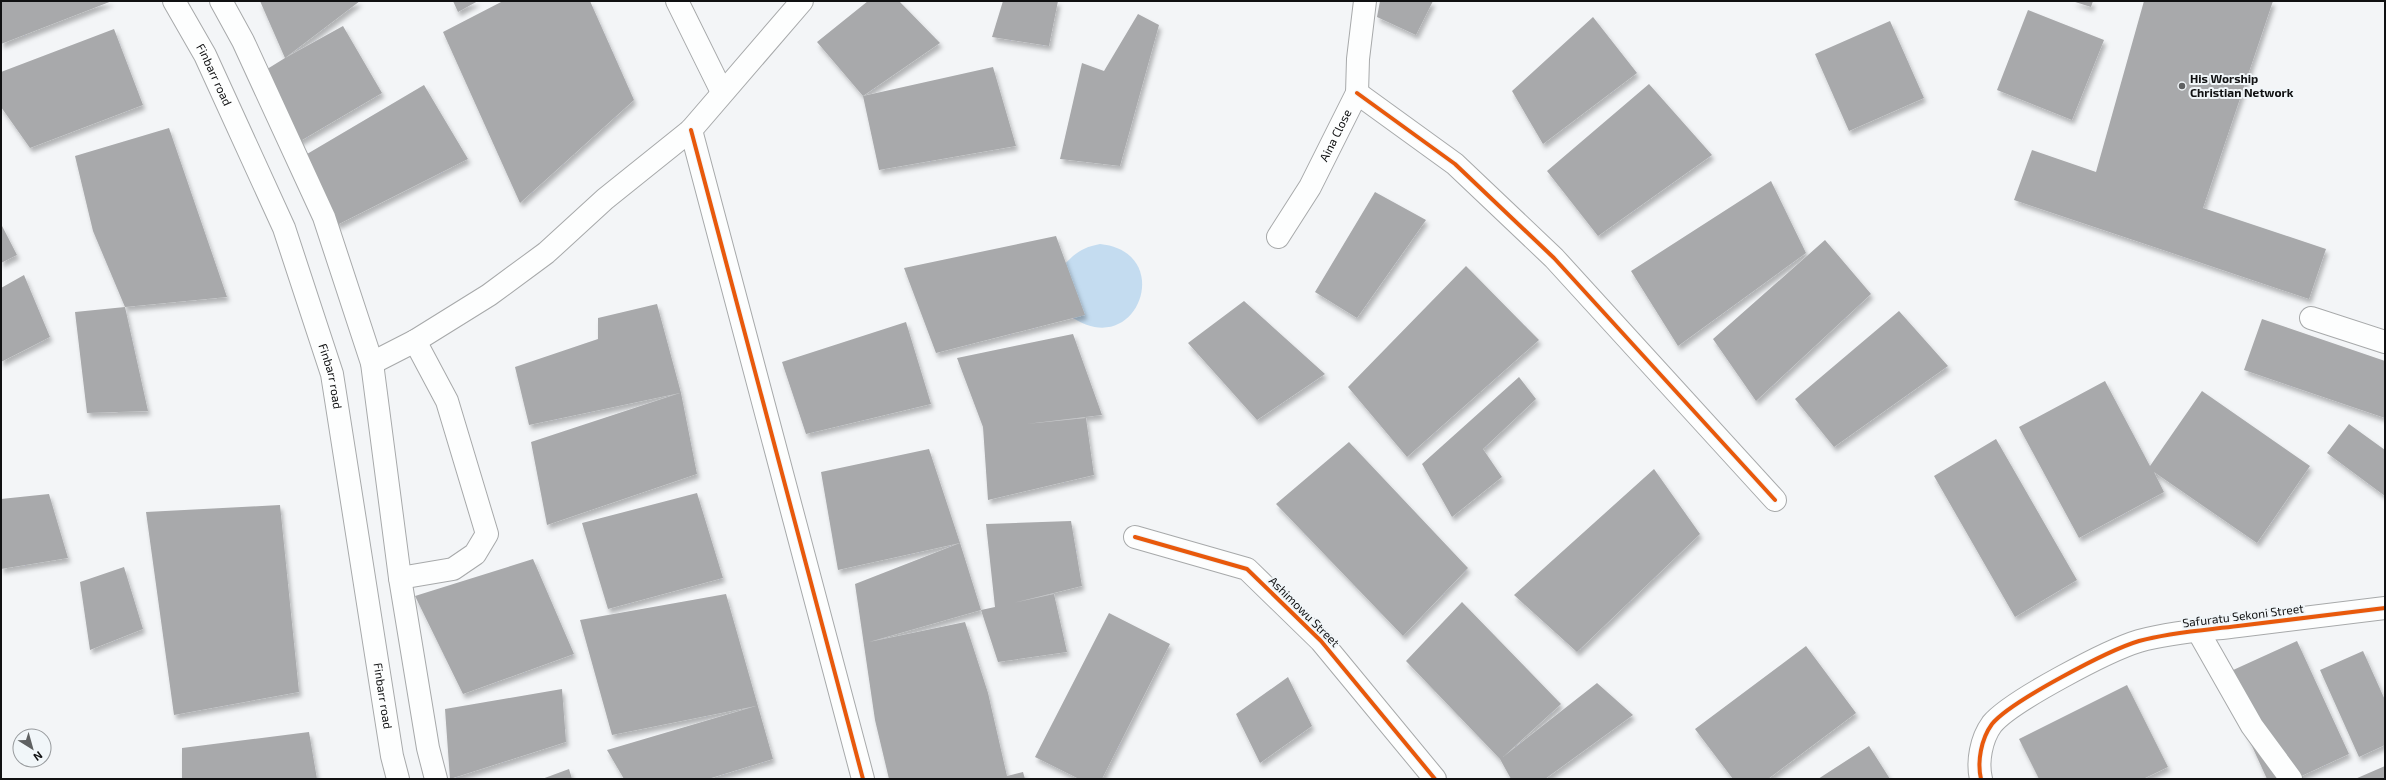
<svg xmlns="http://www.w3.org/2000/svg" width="2386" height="780" viewBox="0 0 2386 780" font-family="'Exo 2',sans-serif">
<defs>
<filter id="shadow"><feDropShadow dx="2.5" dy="4.5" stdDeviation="2" flood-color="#0004"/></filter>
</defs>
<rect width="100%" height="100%" fill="#f3f5f7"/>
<path fill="#c4dcf0" d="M1100,244C1178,252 1136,365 1069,315L1065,264C1076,252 1084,247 1100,244Z"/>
<path fill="#a8a9ab" filter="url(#shadow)" d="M1,1H112L1,44Z
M260,1H360L285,58L343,26L382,93L297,143L264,71L285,58Z
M453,1H478L458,12Z
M503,1H590L634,100L520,203L443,32Z
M868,1H899L940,43L863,96L993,67L1016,146L879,170L863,96L817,42Z
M1003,1H1058L1049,46L992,37Z
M1380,1H1433L1416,35L1377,17Z
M2072,1H2093L2091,7Z
M2144,1H2273L2203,208L2326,249L2309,299L2014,200L2032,150L2096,172Z
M2028,10L2104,40L2072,120L1997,90Z
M1138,14L1159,25L1120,166L1060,159L1082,63L1104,71Z
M1593,17L1637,73L1543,144L1512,91Z
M1890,21L1924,98L1849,131L1815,54Z
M114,29L143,105L30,148L1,107V72Z
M1649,84L1712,155L1598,236L1547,171Z
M424,85L468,159L337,225L302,157Z
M169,128L227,297L125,307L148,411L87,413L75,312L125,307L93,231L75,156Z
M1771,181L1806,253L1678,346L1631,271Z
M1375,192L1426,220L1357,318L1315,292Z
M1,224L17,255L1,263Z
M1056,236L1085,315L936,353L904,268Z
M1825,240L1871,294L1756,401L1713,339Z
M1466,266L1539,340L1407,457L1348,387Z
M24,275L50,337L1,362V288Z
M1244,301L1325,374L1257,420L1188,343Z
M657,304L681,393L697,474L547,525L531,442L680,393L529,425L515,367L598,339V318Z
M1899,311L1948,366L1834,447L1795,399Z
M2262,319L2385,361V418L2244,370Z
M906,322L931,404L806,434L782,362Z
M1073,334L1102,415L1026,424L1086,418L1094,475L988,500L983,427L957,358Z
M1519,377L1536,399L1483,449L1502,477L1452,517L1422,464Z
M2105,381L2150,466L2202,391L2310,466L2257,543L2154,472L2164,492L2079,538L2019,427Z
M2349,424L2385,450V496L2327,453Z
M1996,439L2077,580L2015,617L1934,476Z
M1349,442L1468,568L1403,636L1276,504Z
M929,449L960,543L838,570L821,472Z
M1654,469L1700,534L1577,652L1514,595Z
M697,493L723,578L608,609L582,523Z
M49,494L68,558L1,569V499Z
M280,505L299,692L174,715L146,512Z
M1071,521L1082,586L1013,603L1054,594L1067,652L998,662L981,610L995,607L986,524Z
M960,543L981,610L869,642L965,622L988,693L1007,776L1023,772L1025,779H889L875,720L855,584Z
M533,559L574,654L463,694L415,596Z
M124,567L143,629L90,650L80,582Z
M726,594L773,759L708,779H624L607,750L756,706L612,735L580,620Z
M1462,602L1561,704L1503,757L1597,683L1633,715L1545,779H1511L1500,759L1406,661Z
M1109,613L1170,644L1102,779H1079L1035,757Z
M2297,641L2349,754L2295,779H2267L2220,676Z
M1806,646L1856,713L1768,779H1733L1695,729Z
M2363,651L2385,700V745L2359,757L2320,670Z
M1288,677L1312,726L1260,763L1236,714Z
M2127,685L2168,767L2143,779H2039L2019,739Z
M562,689L566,742L450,779L445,709Z
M309,732L317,779H182V748Z
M1869,746L1890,779H1818Z
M2385,766V779H2355Z
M569,769L572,779H542Z"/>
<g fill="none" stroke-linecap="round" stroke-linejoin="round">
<g stroke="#a7a9aa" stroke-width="24">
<g id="minor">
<path d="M677,1L722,92"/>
<path d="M1357,93L1455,164L1554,258L1775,500"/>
<path d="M691,130L863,779"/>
<path id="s1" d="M1278,237L1310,187L1357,93L1358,59L1365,1"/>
<path d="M2311,318L2385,342"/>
<path d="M372,363L415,341L489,295L546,253L605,199L691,130L802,1"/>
<path d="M1135,537L1247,569L1321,641L1435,779"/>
<path d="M400,578L453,569L475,554L487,534L447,401L415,341"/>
<path d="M2198,631L2252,726L2291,779"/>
<path d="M1981,779C1977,762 1981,739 1992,724C2011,701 2109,650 2139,641C2171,632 2206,630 2238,626C2287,620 2336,614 2385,608"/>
</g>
</g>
<g stroke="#a7a9aa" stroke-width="24">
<g id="major">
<path id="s2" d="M174,1L205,55L284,228L332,374L392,756L398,779"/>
<path d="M221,1L243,41L324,217L372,363L400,578L428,748L436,779"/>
</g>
</g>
<use href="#minor" stroke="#fdfefe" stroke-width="22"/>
<use href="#major" stroke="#fdfefe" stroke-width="22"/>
<g stroke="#f1f6f9" stroke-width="6">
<path id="cycleway" d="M1357,93L1455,164L1554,258L1775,500
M691,130L863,779
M1135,537L1247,569L1321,641L1435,779
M1981,779C1977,762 1981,739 1992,724C2011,701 2109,650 2139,641C2171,632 2206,630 2238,626C2287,620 2336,614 2385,608"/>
</g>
<use href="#cycleway" stroke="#e8590c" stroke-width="4"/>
</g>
<circle fill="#5f6162" stroke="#f1f6f9" stroke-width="1.5" cx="2182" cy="86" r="4"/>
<g text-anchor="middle" stroke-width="4" stroke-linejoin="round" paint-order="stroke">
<g font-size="12" fill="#101112" stroke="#f1f6f9">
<text dy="4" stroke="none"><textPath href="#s2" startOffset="84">Finbarr road</textPath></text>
<text dy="4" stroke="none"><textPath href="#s1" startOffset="117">Aina Close</textPath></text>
<text dy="4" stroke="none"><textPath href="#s2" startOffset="408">Finbarr road</textPath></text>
<text transform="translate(1304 612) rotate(45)" y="4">Ashimowu Street</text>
<text transform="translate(2243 616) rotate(-7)" y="4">Safuratu Sekoni Street</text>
<text dy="4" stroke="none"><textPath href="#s2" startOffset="732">Finbarr road</textPath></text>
</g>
<g font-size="12" font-weight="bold" fill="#101112" stroke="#f1f6f9" text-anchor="start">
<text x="2190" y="83">His Worship<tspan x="2190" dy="14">Christian Network</tspan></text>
</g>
</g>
<rect width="2386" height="780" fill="none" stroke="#101112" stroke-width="4"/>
<g transform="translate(32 748) rotate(143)"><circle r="19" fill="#f1f6f9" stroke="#979a9d"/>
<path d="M0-3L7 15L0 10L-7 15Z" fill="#5f6162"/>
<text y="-6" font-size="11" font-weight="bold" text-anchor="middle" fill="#101112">N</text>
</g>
</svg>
